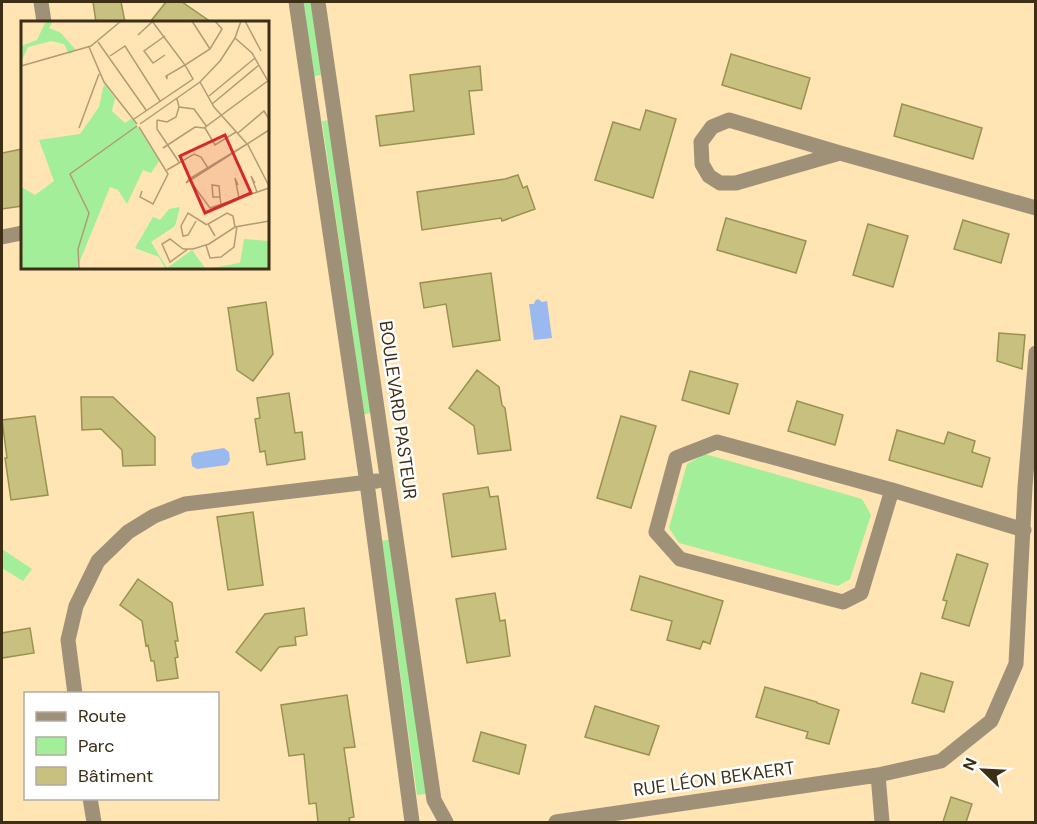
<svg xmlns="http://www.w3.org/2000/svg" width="1037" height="824" viewBox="0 0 1037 824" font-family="'DM Sans',sans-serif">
<rect width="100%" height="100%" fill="#ffe4b4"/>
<path fill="#a2ee99" d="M303,2H311L321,75L314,76Z
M330,120L372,413L364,414L322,121Z
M705,454L862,499L871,515L850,579L838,586L679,543L669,528L687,464Z
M391,539L426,794L417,795L382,541Z
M2,549L32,569L23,581L2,568Z"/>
<path fill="#9ab9ef" d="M538,299L542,302L547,301L552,338L534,340L529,304H534L535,301Z
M224,448L229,452L230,460L227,465L197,469L192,466L191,457L194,453Z"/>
<path fill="#c8c07e" stroke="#999150" stroke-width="1.5" d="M93,2H121L125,22H96Z
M166,2H182L211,22H150Z
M731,54L810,78L801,109L722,85Z
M480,66L482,90L469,91L474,134L380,146L376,116L414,111L410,75Z
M902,104L982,128L973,159L894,136Z
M646,110L676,119L653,198L595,180L613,122L640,130Z
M22,149V206L2,209V153Z
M518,175L523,188L527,186L535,209L502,221L501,218L422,230L417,192L505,179Z
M726,218L806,241L796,273L717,250Z
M963,220L1009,234L1001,263L954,249Z
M868,224L908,236L893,287L853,275Z
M491,273L500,340L453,347L446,304L424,308L420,283Z
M266,302L273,354L253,381L237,370L228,308Z
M999,333L1025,335L1022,369L997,361Z
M477,370L499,387L502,405L505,408L511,450L478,454L474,426L449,408Z
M690,371L738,384L729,414L682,400Z
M289,393L295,433L302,432L305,459L267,465L265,451L260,452L255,419L260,418L257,398Z
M81,397H113L155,437V465L123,466L122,450L101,429L82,430Z
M797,401L843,415L835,445L788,431Z
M35,416L48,495L11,500L5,458H7L2,420Z
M621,416L656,426L631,508L597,498Z
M897,430L944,444L948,432L975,441L972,452L990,458L982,487L889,460Z
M488,487L490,497L498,496L506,549L452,557L443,494Z
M253,512L263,585L228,590L217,517Z
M957,554L988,564L969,626L942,618L947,601L943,600Z
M640,576L723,601L710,644L703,641L700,649L667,640L672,621L631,610Z
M138,579L172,603L178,641H175L178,657L175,658L178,678L157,681L154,661H151L148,645L146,646L142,621L120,605Z
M495,593L500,621L505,620L510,656L467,663L456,599Z
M304,608L307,635L295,637L296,645L279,647L261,671L236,652L265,614Z
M30,628L34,653L2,658V633Z
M921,673L953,682L944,712L912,703Z
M765,687L817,702V703L839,710L829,744L806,738L808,732L756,717Z
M347,695L355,747L344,748L354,817L349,818L350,822H318L316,803L309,804L304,754L289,756L281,705Z
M595,706L659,726L649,755L585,737Z
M481,732L526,745L519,774L473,761Z
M951,797L972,804L966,822H943Z"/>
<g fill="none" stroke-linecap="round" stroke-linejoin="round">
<path stroke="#9f9178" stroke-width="15" d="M41,2L44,22
M296,2L367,483L412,822
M318,2L434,800L446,822
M840,153L736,183H720L709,176L702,164L701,142L712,127L729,120L840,153L1036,208
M2,237L22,233
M892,490L861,593L843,602L680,559L656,532L676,458L717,442L892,490L1024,530
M75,694L68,640L76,606L98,561L128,532L154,516L185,504L377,481
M878,775L882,822
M90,798L94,822
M556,822L878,775L941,761L991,721L1016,664L1025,487L1036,353"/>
</g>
<g text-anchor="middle" stroke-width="5" stroke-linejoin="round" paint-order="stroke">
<g font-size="18" fill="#3c2f16" stroke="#fff">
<text transform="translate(398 410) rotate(82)" y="6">BOULEVARD PASTEUR</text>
<text transform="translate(714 779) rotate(-8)" y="6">RUE LÉON BEKAERT</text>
</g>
</g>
<g transform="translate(21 21)">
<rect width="248" height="248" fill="#ffe4b4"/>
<path d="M25,0H32L28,7L40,12L55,29L48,33L43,23L30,20L7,26L0,41V25L16,19ZM83,63L94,77L91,90L104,102L111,97L138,140L130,152L122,149L106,183L97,169L89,166L56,247H0V166L14,174L33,160L18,119L59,113L78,86ZM159,186L154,205L130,221L146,247L171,229L184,247H144L138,236L114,227L132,196L139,199L148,188ZM223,218L247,220V247H191L219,242Z" fill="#a2ee99"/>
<path fill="none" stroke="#b19c75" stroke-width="1.5" d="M131,0L164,44L145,55L146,58V55M171,0L189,28M220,0L214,17L231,32L248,62M224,0L240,30M117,14L131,1M77,21L125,89M68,26L83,61L116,103M144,34L132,42L123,30L144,15M89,35L104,25L139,80M0,45L70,25L100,0M179,61L193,86L227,124L248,165M188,75L234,37M191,83L238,44M158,86L173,88L186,106M113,98L172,58L164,44L189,28L201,8L194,0M136,99V108L158,141M136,99L146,101L155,96L158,86L156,78M119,103L179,61L199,40L214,17M118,106L147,153L132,183L119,176L121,170M58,107L78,53M184,107L194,124L215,111M217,112L243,90L248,98M226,123L168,158L165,162L248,109M142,127L174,106L183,107L248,59M146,149L173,133L180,136L187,147M170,161L189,187L248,167M234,162L230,155L236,171M217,164L214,157L218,177M199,176H192L191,164L198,165L199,176L200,184M175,200L167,214L162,215L160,205L167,192L186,204M194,215L187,203L206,192L212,195L214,206M185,224L189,237L200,236L213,226L216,205M167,228L149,241L141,223L149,218L162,228H172L188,223L214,206L248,200M58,247L57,228L68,192L49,153L116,105"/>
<path fill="#d62828" fill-opacity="0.15" stroke="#d62828" stroke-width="3" d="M204,114L230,172L184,192L159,135Z"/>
<rect width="248" height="248" fill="none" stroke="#3c2f16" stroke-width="3"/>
</g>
<rect width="1037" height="824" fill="none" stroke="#3c2f16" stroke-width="6"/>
<rect x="24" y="692" width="195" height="108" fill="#ffffff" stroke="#b1aca2" stroke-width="1.5"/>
<rect x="36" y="712" width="30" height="9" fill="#9f9178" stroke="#b1aca2" stroke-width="1.5"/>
<text x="78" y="722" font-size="18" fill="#3c2f16">Route</text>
<rect x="36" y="737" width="30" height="18" fill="#a2ee99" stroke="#b1aca2" stroke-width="1.5"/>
<text x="78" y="752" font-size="18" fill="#3c2f16">Parc</text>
<rect x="36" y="767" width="30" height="18" fill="#c8c07e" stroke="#b1aca2" stroke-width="1.5"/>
<text x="78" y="782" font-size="18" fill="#3c2f16">Bâtiment</text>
<g transform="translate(983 770) rotate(294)" stroke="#ffffff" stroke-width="4.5" paint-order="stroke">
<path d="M0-4.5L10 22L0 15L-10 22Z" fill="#3c2f16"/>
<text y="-9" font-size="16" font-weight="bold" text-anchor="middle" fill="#3c2f16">N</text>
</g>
</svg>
